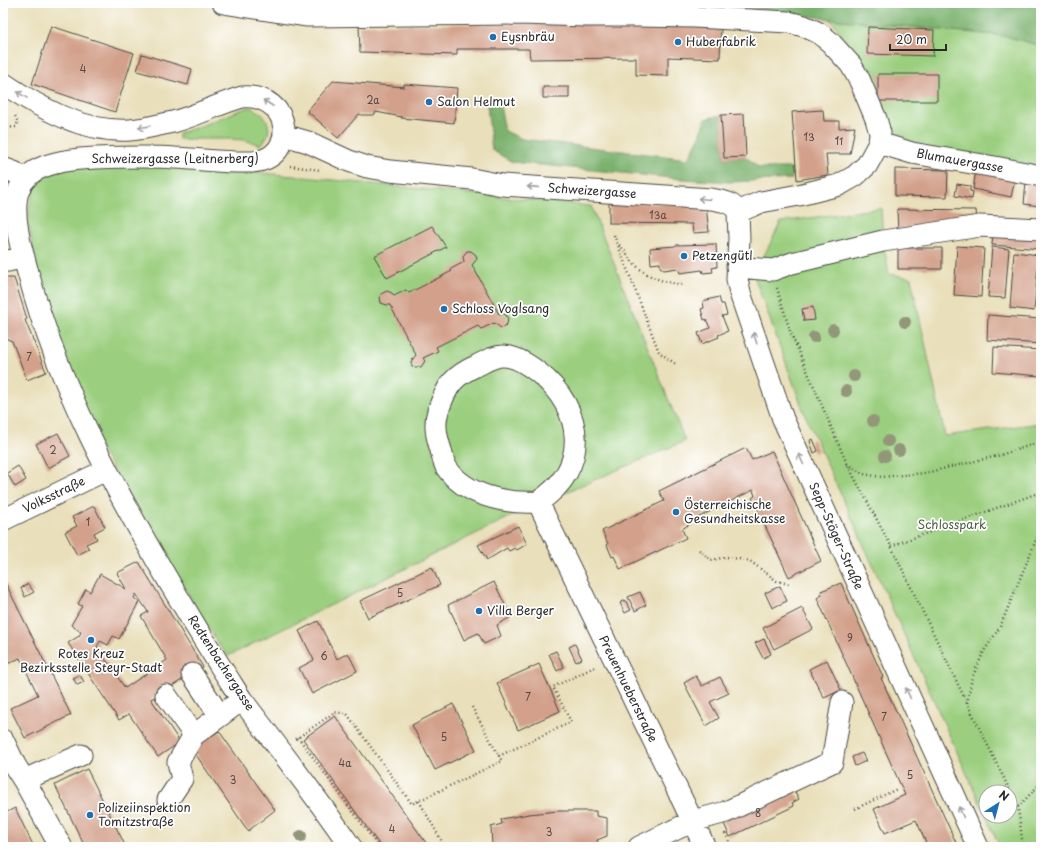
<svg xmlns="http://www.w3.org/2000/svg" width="1044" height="850" viewBox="0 0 1044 850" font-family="'Playpen Sans',sans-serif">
<rect width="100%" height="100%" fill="#fff"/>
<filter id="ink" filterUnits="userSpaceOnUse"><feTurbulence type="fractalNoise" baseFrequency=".025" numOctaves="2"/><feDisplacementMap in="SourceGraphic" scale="8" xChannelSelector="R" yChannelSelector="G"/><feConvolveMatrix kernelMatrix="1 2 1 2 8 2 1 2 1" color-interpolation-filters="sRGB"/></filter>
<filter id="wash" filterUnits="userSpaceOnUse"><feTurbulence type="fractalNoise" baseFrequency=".012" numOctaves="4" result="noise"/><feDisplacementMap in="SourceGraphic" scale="16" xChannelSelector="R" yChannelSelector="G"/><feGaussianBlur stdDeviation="0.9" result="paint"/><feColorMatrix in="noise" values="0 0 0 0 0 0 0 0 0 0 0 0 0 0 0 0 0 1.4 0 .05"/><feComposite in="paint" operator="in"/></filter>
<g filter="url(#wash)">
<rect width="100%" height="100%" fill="#e9dfba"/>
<path fill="#9bcf7f" stroke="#637d55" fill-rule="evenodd" d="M830,19L1006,36L1041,46V174L918,146L904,138L892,127L878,101L866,68Z
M249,107C261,111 271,120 268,134C266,138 264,142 261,145L244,140L230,139H179V133C203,127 225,115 249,107Z
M71,165H183L591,206L685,441L522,511L228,656L219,645L102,451L44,307L28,223L29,207L35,186L41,179Z
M881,208L883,241L889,274L911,278L945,436L1041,423V847H1004L999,845L805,415L754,276L781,222ZM986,792H1010V816H986Z"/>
<path fill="#7cb26e" stroke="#546e4c" d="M718,3H1041V46L1006,36L830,19Z
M487,105L500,106L505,131L522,139L688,159L700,136L705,119L721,115L724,158L746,157L759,168H791L792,179L729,182L682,179L512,162L492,150Z"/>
<g id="blocks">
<path fill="#d3a18b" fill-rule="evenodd" d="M457,24H636L721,27L720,59L668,57V76L636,75V58L530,59L529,49H457V55L360,52L359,25Z
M51,26L134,53L115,112L32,84Z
M868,27L934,30L933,56L867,54Z
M142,54L192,69L188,85L137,71Z
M878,74H937V101H878Z
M333,81L404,87V84L457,88L454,123L401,118L402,117L376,112L374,115H361L359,114L338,138L307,111Z
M543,87H569V98H543Z
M823,110L824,121H839V128L855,127L850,154H826L828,175L797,180L792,112Z
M744,114L746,157L724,158L721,115Z
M895,169L948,170L947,197L895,196Z
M976,171L1015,179L1011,197L973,189Z
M1026,182L1041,184V206L1024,204Z
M957,184L970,186V191L973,192L972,199L955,196Z
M609,201L706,206L709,232L693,233L692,224L609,223Z
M897,209L976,210L977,221L898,232Z
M432,226L446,247L387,278L374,256Z
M993,232L1041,237L1040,249L992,245Z
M716,244L717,267L712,268L713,272L703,273L702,270L680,273L678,268L664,270L660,267V263L651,264L650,248L675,246L676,245Z
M957,246L984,248L981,297L954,295Z
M992,247L1009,249L1005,298L988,297Z
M898,248H942V269H898Z
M467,251H471L476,255L477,259L472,265L499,314L502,313L506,315L508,319L507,324L504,327L501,328L494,323L481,329L478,326L436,347L438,351L423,358L425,361L421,367H415L412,366L411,363L412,360L416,355L390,305H387L381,303L380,297L381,294L387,291L392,293L394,296L406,290L409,293L452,271L451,269L464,262L463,256Z
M1014,252L1039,255L1034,311L1010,308Z
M3,278H14L27,319L25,320L46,372L27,380L12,341L7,339L4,333L6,329L4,326L3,327Z
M719,297L721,304H724L727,315L722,316L728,331L718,335L719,337L702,344L698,333L710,328L706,319L704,320L701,309L704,308L703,301Z
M813,307L815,320L804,321L802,309Z
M988,315L1041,319V344L987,340Z
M994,347L1041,350V376L993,372Z
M58,433L70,456L48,468L36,444Z
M813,439L818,451L814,453L810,441Z
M746,448L752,460L772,451L821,561L789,577L752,498L755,496L753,490L689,522L690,524L682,529L686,538L620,569L614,556L612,557L607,545L608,544L602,531L664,501L659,491Z
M18,466L26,480L15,487L7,473Z
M94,506L105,527L94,533L97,539L86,544L89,549L77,555L65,532L77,526L72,517Z
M518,526L527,544L517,550L515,548L509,551L507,548L487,560L478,545Z
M139,562L203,667L151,699L180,742L158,757L129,714L119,720L68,643L79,636L81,632L71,625L82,606L78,604L86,589L90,592L100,574L126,589L117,573ZM136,594L148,612L141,616L167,660L125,688L97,647L100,641L108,645L113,636L119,639L139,602L134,598Z
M432,567L440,585L368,618L360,601Z
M3,578L71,715L25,738L10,708L38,695L20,658L3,666V630L6,628L3,622Z
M494,582L511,617L497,625L501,636L484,644L478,633L464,640L448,605Z
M841,583L883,677L881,678L958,847H928L916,820L885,833L874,809L905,795L817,598L822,595L821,591Z
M28,584L34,592L25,597L21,588Z
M780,586L787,601L772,608L765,593Z
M640,592L646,605L635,611L628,597Z
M625,600L631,610L625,613L620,603Z
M802,608L813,629L774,649L763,628Z
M318,621L337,659L348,653L357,671L312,694L299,668L314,660L299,631Z
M764,639L771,654L763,658L755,643Z
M575,644L582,659L576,662L569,647Z
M556,651L564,667L557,671L549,654Z
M827,660L841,690L824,698L809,669Z
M539,664L560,711L518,730L497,683Z
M80,675L84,682L77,685L73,678Z
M696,676L702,686L720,677L729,693L710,702L719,718L706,726L684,683Z
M453,704L476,750L435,770L412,725Z
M335,716L387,788L429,847H381L303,739Z
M219,731L275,810L248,831L192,749Z
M862,753L866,761L855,766L852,757Z
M87,769L125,845L121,847H85L55,785Z
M792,786L799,799L792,803L794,806L730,837L722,819Z
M15,808L34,847H3V814Z
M558,811H596V816L607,818V836L597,840L598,845L590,847L492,846L491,827L502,824L501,819L529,814Z
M788,842L791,847H777Z"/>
</g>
</g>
<g filter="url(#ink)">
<use href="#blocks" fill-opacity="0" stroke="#484640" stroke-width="1"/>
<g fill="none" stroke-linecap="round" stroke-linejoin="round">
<g stroke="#484640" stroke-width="23">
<path id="minor" d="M223,3L306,16L520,14L587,16H636L694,17L788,22L804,26L819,33L830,42L851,65L860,81L876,119L880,133L879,143L867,165L855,176L839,185L799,195L761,202L738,212
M3,83C40,108 84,133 130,130C144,129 159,125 173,122C196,116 218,104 242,97C293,93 299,159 252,162C227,163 200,159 175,158C149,156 123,157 97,158C80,159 60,160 43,167C32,171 24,178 19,189C10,212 22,252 29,276C59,387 114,488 172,587C189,615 206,644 224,672C230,681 236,691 242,700C279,748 316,797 351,847
M284,135L308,142L349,161L367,167L390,171L472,179L502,185L711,199C722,201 733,202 738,212
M879,143L912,153L995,167L1041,176
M3,168L14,172L24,179
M738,212L739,238L737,279L740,293L783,419L978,847
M3,261H8L24,257
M737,267L773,270L792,263L883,241L980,226L1041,229
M538,502C506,504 465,496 446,467C443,461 442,453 440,447C436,435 434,423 438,411C447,385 453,376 478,365C486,361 494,356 503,356C516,356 529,365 539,373C584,409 591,468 538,502L705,847
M3,520L106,470
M192,674L220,716L232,707
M166,695L194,735
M24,780L81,755
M168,800L182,779L178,762L194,735L220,716
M639,847L693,821L726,812L832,762L842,702"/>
</g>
<g stroke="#484640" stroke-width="24">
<path id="major" d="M3,741L15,766L24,780L61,847"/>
</g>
<path stroke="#484640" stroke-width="2.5" stroke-dasharray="1 3" stroke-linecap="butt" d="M3,128L16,127L18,122L14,114
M290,166L320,170
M614,235L659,352L677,365
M619,245C624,249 627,255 631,260C645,277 662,282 684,285
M777,288L790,331L847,464L891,546L967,703
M847,464L863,474L882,477L925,473L997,456L1041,442
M891,546L1041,492
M699,550L711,560L727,557L750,561L777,581L789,584
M472,707L499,756
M298,737L379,847
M296,739L335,712L347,714L412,804L502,761L499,756L571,722L553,687L597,666
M419,801L445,847
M1018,807L967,703L972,678L984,651L1000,627L1041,528
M855,809L897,789
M725,833L732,847
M1023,847L1018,807L1041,783"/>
<use href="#minor" stroke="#fff" stroke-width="21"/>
<use href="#major" stroke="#fff" stroke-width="22"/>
</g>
<g fill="#939779">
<circle cx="905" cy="322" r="6"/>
<circle cx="833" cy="330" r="6"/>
<circle cx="814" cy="337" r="6"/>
<circle cx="854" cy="376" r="6"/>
<circle cx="846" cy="391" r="6"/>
<circle cx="873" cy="421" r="6"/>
<circle cx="888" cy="441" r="6"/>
<circle cx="899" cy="450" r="6"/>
<circle cx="885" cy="456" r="6"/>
<circle cx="301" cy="836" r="6"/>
</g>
<defs><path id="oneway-shaft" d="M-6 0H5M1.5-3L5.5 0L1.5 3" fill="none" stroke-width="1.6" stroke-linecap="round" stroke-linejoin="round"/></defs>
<g stroke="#a0a0a0">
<use href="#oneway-shaft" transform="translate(22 95) rotate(-149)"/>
<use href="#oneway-shaft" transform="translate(268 103) rotate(-147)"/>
<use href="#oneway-shaft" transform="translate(144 127) rotate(171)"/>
<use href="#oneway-shaft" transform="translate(533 187) rotate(-176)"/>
<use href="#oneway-shaft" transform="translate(704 199) rotate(-175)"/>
<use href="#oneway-shaft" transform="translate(755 338) rotate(-108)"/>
<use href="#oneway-shaft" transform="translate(801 459) rotate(-114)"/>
<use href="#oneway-shaft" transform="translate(908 693) rotate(-114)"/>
<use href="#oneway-shaft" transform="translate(961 812) rotate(-114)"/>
</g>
</g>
<g fill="#1f6fb2" stroke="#fff" stroke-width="1.5">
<circle cx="493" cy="37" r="4"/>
<circle cx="678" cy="42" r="4"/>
<circle cx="429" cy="102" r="4"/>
<circle cx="684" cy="256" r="4"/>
<circle cx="444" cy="309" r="4"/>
<circle cx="676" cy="512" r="4"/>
<circle cx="479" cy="611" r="4"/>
<circle cx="91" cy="640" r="4"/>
<circle cx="90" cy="815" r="4"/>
</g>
<g text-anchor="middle" stroke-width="3.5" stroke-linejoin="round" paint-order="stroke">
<g font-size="10" fill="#554843">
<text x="83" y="73">4</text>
<text x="373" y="104">2a</text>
<text x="809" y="141">13</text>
<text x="839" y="145">11</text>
<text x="658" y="219">13a</text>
<text x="29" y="361">7</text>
<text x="53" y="454">2</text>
<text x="88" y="526">1</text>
<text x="400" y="597">5</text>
<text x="850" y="642">9</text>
<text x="324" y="660">6</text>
<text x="528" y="701">7</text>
<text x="884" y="721">7</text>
<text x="444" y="741">5</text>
<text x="345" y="767">4a</text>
<text x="910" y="779">5</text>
<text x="233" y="784">3</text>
<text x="758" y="817">8</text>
<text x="392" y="833">4</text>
<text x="549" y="836">3</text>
</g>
<g font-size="12" fill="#2b2b2b" stroke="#fff" text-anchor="start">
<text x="501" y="41">Eysnbräu</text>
<text x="686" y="46">Huberfabrik</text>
<text x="437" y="106">Salon Helmut</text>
<text x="692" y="260">Petzengütl</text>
<text x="452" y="313">Schloss Voglsang</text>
<text x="684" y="509">Österreichische<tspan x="684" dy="14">Gesundheitskasse</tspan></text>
<text x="487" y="615">Villa Berger</text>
<text x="91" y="658" text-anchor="middle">Rotes Kreuz<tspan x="91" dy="14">Bezirksstelle Steyr-Stadt</tspan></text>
<text x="98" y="812">Polizeiinspektion<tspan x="98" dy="14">Tomitzstraße</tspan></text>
</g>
<g font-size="12" fill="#2b2b2b" stroke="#fff">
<text x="175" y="163">Schweizergasse (Leitnerberg)</text>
<text transform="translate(960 161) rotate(10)" y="4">Blumauergasse</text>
<text transform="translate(592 191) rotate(4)" y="4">Schweizergasse</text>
<text transform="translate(54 495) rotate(-26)" y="4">Volksstraße</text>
<text transform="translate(836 536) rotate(66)" y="4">Sepp-Stöger-Straße</text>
<text transform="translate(221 663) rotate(57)" y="4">Redtenbachergasse</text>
<text transform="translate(628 689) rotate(64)" y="4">Preuenhueberstraße</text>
</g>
<g font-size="12" fill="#4d5c44" stroke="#fff">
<text x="952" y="529">Schlosspark</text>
</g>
</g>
<rect width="1044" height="850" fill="none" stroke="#fff" stroke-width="16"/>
<g transform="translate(998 804) rotate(36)"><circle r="19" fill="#ffffff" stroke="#aaaaaa"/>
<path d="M0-3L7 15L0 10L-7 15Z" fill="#1f6fb2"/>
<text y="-6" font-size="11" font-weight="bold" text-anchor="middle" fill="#2b2b2b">N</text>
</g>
<path d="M890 44v6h56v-6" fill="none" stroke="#2b2b2b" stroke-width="2"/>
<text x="896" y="44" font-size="12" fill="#2b2b2b" stroke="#ffffff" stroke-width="3" paint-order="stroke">20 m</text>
</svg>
